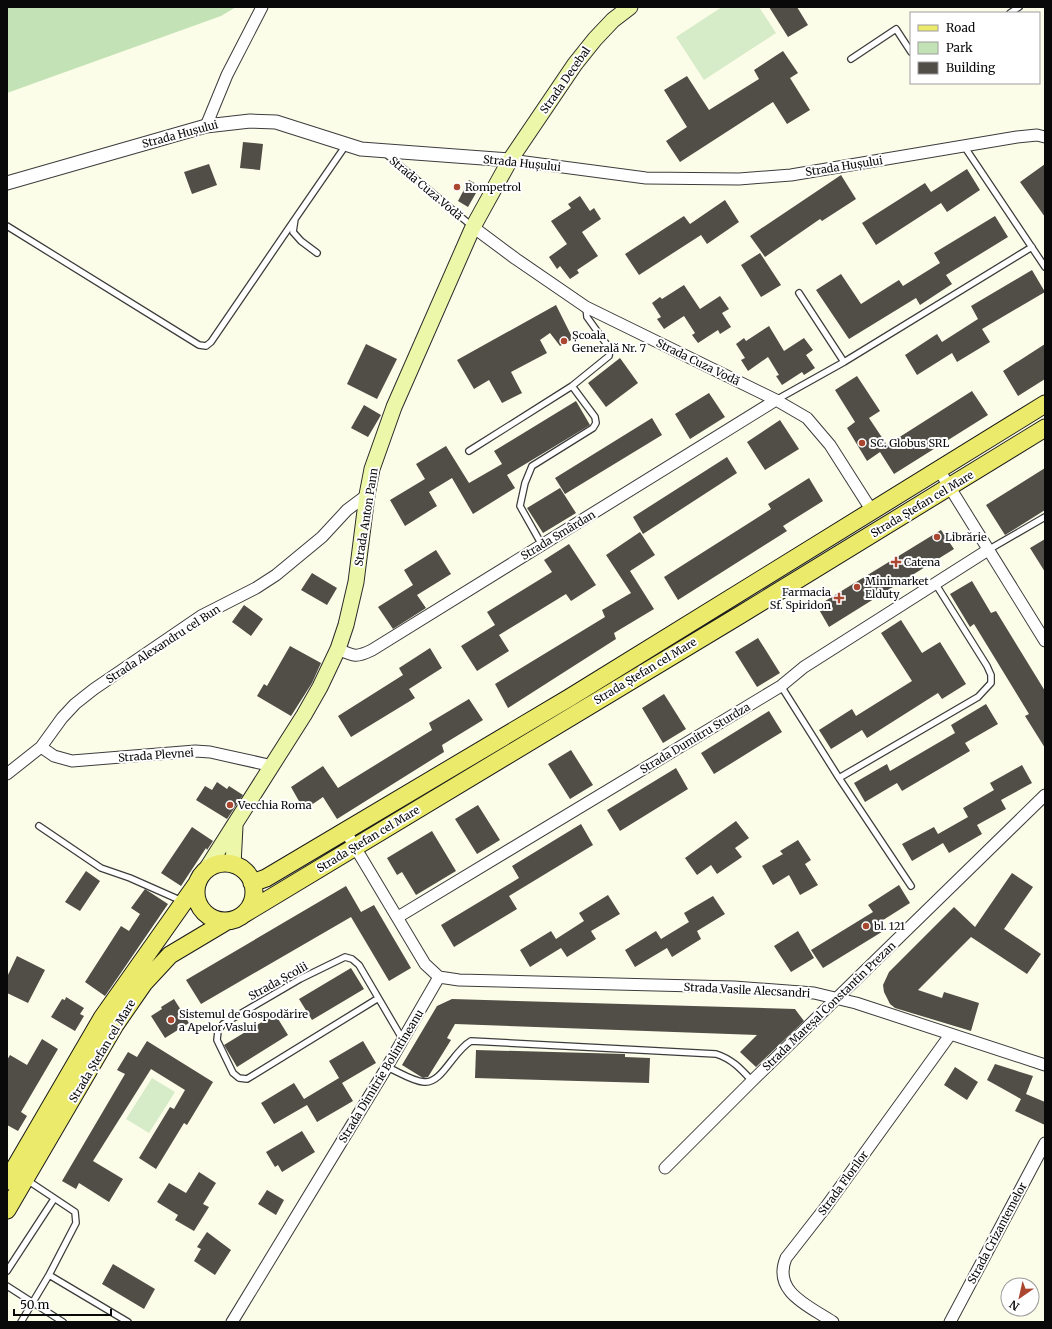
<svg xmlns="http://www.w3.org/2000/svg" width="1052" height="1329" viewBox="0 0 1052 1329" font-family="Merriweather,serif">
<rect width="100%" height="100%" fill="#fcfde8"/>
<path fill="#c3e3b6" d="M7,7H236L221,16L7,93Z"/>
<path fill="#d6ebc7" d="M722,7H759L776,33L704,80L676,37Z
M152,1078L175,1092L149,1133L126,1119Z"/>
<path fill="#514d47" d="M769,7H797L808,25L788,37Z
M783,51L798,73L790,78L810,110L787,124L773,102L680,162L666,141L687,127L664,90L687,76L709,110L759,79L754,70Z
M243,142L263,144L260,170L240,168Z
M209,164L217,185L192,194L184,172Z
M1045,164V217L1020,182Z
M967,169L980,190L947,212L941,203L876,245L862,223L925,183L931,192Z
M841,175L856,199L822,221L820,219L765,257L750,236Z
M469,180L480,186L468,207L458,201Z
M580,196L590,211L594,208L601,219L582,232L598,256L577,270L579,273L570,279L560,266L557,269L549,257L567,244L551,221L571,208L568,204Z
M725,200L739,222L707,244L701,235L639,275L625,254L684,216L690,224Z
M995,216L1008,237L946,275L952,284L920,305L916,298L849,339L816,290L841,274L861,304L899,280L903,286L940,263L934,253Z
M760,253L781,285L761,297L741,265Z
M1032,270L1045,292L982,329L990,342L957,362L952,353L917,375L905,355L937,334L942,342L978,319L971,306Z
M684,285L700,309L720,296L729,309L722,313L731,327L720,334L718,330L698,343L692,335L695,333L684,316L664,329L657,319L661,317L652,303L660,297L662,299Z
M556,305L573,339L560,346L550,333L540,340L547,353L511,372L522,393L502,403L489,380L474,389L457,360Z
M769,326L784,351L804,338L813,350L806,355L815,368L804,375L802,372L782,385L776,376L779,375L768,357L748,371L741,360L745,358L736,344L744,338L746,341Z
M366,344L397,359L377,399L347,384Z
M1045,344V379L1018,396L1003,371Z
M620,358L638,383L606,407L588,383Z
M857,376L880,411L869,418L887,445L972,391L988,415L894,474L880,452L867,461L847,428L855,422L835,390Z
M709,393L725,417L690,439L675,414Z
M576,401L590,425L507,475L515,488L473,514L452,478L429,492L437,506L405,526L390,500L425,479L416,464L446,446L469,483L502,464L494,451Z
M364,405L381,415L368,437L351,428Z
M652,418L662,435L565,494L555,478Z
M780,420L799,449L765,470L747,442Z
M727,457L737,473L643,534L633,517Z
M1045,468V510L1005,535L986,505Z
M809,478L823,501L783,526L787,531L678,600L664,577L771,509L768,504Z
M560,488L576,513L543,533L527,508Z
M941,530L954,549L829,627L817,606Z
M640,532L655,555L630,571L654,609L614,633L616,639L508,708L495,684L605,617L602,610L631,593L606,555Z
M1045,539V572L1030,548Z
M569,544L596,585L571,601L566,594L499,635L509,651L477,671L461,646L495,625L487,612L552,572L544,560Z
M436,550L451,574L417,595L426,608L393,629L378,607L413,585L404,570Z
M312,573L337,588L327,605L301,590Z
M972,581L991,613L996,611L1045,691V748L1025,716L1029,714L974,624L970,627L950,594Z
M244,605L263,619L251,636L232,622Z
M901,620L922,653L940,642L966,684L942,699L938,693L867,738L862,730L831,749L819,730L852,709L856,716L912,681L881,633Z
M758,638L780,673L757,687L735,652Z
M290,646L321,663L312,683L291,716L257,696L264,684L267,686Z
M430,648L442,668L409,689L415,698L351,737L338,716L403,675L399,668Z
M664,694L686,729L663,743L642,708Z
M469,699L483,720L442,745L444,752L337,819L323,797L304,810L291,787L323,766L338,788L432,730L429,723Z
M986,704L998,724L965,743L970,751L902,791L897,783L865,802L854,783L887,764L890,771L955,733L951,725Z
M769,711L782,732L714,774L701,753Z
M571,750L593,785L570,799L548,764Z
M1022,765L1032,783L1001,800L1006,809L977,825L982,834L949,853L943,843L912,861L902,844L934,827L938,834L968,817L963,808L994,790L990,783Z
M676,768L688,789L620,831L607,810Z
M217,782L227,789L229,786L243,795L227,819L196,800L205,786L212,790Z
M478,805L500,840L477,854L455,819Z
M736,821L749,838L735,848L742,857L717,874L711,865L697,875L685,858Z
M581,824L593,845L509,896L517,909L454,947L441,925L519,878L512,866Z
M192,827L213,841L207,850L206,848L181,886L161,873Z
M432,831L456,871L416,895L402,872L397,875L387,858Z
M798,840L811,860L805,864L818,885L800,895L789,875L773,885L762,866L783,854L780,851Z
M86,871L100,881L80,911L65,902Z
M1012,873L1033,887L1004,929L1041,954L1027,974L971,937L918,990L942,998L944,992L979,1003L971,1031L895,1008L890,1004L884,992L883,985L889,972L954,907L975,927Z
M899,885L910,903L880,922L885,930L823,968L811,950L873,912L868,905Z
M346,886L361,912L374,905L411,968L389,981L351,917L201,1004L186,980Z
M145,889L168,904L105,996L85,982L121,926L129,931L140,914L131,908Z
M608,895L620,914L591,931L596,939L567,957L561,948L530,967L520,950L551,931L556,939L584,921L579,913Z
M713,896L725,914L697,931L701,939L672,957L667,948L635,967L625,950L656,931L661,939L689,922L684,913Z
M798,931L814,958L791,972L774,946Z
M17,956L45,970L28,1003L7,993V977Z
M351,968L364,989L312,1020L299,999Z
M66,997L84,1008L80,1014L84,1016L75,1031L51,1017L62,999L65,1000Z
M174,999L189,1023L165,1038L151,1016L162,1009L161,1007Z
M452,999L795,1009L804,1021L756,1067L740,1052L757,1035L455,1024L447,1038L451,1040L428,1077L423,1078L402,1065L437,1006Z
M275,1014L288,1035L237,1067L224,1045Z
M42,1039L58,1049L21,1112L27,1116L18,1131L7,1125V1060L10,1055L27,1065Z
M147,1041L213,1082L187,1125L184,1123L156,1169L139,1158L170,1107L174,1109L185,1090L151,1069L93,1161L123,1179L109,1202L79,1183L76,1189L62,1181L125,1074L117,1070L128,1052L137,1057Z
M363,1041L376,1063L342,1083L329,1061Z
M476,1050L625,1054V1057L650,1058L649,1083L475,1078Z
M995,1064L1033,1076L1026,1094L1045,1102V1125L1015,1111L1021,1099L987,1080Z
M955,1067L978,1082L967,1100L944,1085Z
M339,1078L353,1101L317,1122L307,1105L274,1124L261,1103L294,1083L304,1099Z
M302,1131L315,1152L282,1172L278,1165L275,1167L266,1152Z
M199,1172L216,1183L203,1204L209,1207L194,1231L175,1220L178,1215L157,1202L169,1183L186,1193Z
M267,1190L284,1200L276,1215L258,1204Z
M207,1232L231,1250L215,1275L194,1261L201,1249L197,1247Z
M113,1264L155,1289L144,1309L102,1284Z"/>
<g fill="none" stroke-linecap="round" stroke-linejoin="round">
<g stroke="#3c3c3c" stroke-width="8">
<path id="service" d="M1010,13L1019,7
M851,59L896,29L911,52
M964,146L1045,267
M386,154L473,227
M7,226L199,345L206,346L211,342L295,219
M317,253L301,241L293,232L295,219L346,145
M799,293L844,362
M776,400L844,362L1032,247
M469,451L572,386L609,356L610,349L587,317L586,307
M542,545L520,506L525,483L532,466L593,428L596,423L595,417L572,386
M988,550L1045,517
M781,686L839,778L911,886
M839,778L978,697L991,683V675L987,666L935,583
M39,826L101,868L130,878L182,901
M377,999L247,1079L239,1078L233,1073L217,1040L218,1031L223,1024L300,979L345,957L352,959L359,965L403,1040
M387,1067C399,1072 412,1081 424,1082C442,1084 453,1051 471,1041L716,1054C732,1059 741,1069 752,1081
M7,1271L54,1199
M49,1275L128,1322
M7,1286L63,1322
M21,1322L49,1275L76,1223L75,1212L27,1180"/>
</g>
<g stroke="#3c3c3c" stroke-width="13">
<path id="minor" d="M206,126L227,75L262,7
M510,160L646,178L739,179L791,175L1017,137L1037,135L1045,137
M473,227L516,259L586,307L776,400L807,418L830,445L872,511
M939,470L1045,641
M338,649C353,656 356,658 372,650L776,400
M41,747L54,756L72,761L195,751L210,752L273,766
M7,774L41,747L62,718L75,704L94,689L201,616L256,588L276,575L322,537L347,510L367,495
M346,832L425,964L439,977L459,980L734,987L814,993L856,1003L1045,1065
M398,917L781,686L804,667L988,550
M665,1168L752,1081L1045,795
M232,1322L387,1067L439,977
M833,1322C809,1306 772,1292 786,1258L825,1208L950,1035
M950,1322L1045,1143"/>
</g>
<g stroke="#3c3c3c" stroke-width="15">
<path id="tertiary" d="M7,183L206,126L250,121L276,122L361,149L510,160"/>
</g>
<g stroke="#2b2b2b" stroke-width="17">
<path id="secondary" d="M233,865L235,826
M205,871L304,715L320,687L338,649L346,625L356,582L367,495L372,469L394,407L473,227L510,160L575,64L595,39L613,20L630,7"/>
</g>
<g stroke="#1a1a1a" stroke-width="19">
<path id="primary" d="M196 892a29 29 0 1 1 58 0a29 29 0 1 1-58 0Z
M252,883L266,878L569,698L1045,404
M244,914L740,615L1045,428
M7,1181L102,1018L198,882
M7,1210L115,1025L144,983L170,955L227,921"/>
</g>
<use href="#service" stroke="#fff" stroke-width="5.5"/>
<use href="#minor" stroke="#fff" stroke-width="11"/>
<use href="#tertiary" stroke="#fff" stroke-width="13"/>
<use href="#secondary" stroke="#edf7a9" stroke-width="15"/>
<use href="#primary" stroke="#ebea6a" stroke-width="17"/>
</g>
<g fill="#ab4730" stroke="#fff" stroke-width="1.5">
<circle cx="457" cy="187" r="4"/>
<circle cx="564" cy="341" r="4"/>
<circle cx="862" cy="443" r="4"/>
<circle cx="937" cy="537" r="4"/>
<path d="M894 556h4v4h4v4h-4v4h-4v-4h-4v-4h4z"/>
<circle cx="857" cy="587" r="4"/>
<path d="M837 592h4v4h4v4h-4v4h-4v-4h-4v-4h4z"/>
<circle cx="230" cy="805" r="4"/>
<circle cx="866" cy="926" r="4"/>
<circle cx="171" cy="1020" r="4"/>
</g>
<g text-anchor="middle" stroke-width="4" stroke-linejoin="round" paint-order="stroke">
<g font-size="11" fill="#090909" stroke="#fff">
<text transform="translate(565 80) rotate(-55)" y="4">Strada Decebal</text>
<text transform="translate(180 134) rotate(-15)" y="4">Strada Hușului</text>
<text transform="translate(522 163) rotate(6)" y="4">Strada Hușului</text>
<text transform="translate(844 166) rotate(-9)" y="4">Strada Hușului</text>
<text transform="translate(426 188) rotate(40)" y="4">Strada Cuza Vodă</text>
<text transform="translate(698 362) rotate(26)" y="4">Strada Cuza Vodă</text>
<text transform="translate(922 504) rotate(-31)" y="4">Strada Ștefan cel Mare</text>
<text transform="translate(366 517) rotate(-81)" y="4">Strada Anton Pann</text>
<text transform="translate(558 535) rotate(-31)" y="4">Strada Smârdan</text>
<text transform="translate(163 644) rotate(-33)" y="4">Strada Alexandru cel Bun</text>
<text transform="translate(645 671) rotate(-31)" y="4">Strada Ștefan cel Mare</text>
<text transform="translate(695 738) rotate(-31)" y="4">Strada Dumitru Sturdza</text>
<text transform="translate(156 755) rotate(-4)" y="4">Strada Plevnei</text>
<text transform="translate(368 839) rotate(-31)" y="4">Strada Ștefan cel Mare</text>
<text transform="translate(278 981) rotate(-29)" y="4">Strada Școlii</text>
<text transform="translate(747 990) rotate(3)" y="4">Strada Vasile Alecsandri</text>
<text transform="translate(829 1006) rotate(-44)" y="4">Strada Mareșal Constantin Prezan</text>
<text transform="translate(102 1051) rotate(-59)" y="4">Strada Ștefan cel Mare</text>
<text transform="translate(381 1076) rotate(-59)" y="4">Strada Dimitrie Bolintineanu</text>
<text transform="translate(843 1183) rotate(-54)" y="4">Strada Florilor</text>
<text transform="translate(997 1233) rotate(-62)" y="4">Strada Crizantemelor</text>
</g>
<g font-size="11" fill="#090909" stroke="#fff" text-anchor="start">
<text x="465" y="191">Rompetrol</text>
<text x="572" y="339">Școala<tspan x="572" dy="13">Generală Nr. 7</tspan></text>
<text x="870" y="447">SC. Globus SRL</text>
<text x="945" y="541">Librărie</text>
<text x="904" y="566">Catena</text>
<text x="865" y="585">Minimarket<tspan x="865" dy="13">Elduty</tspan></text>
<text x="831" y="596" text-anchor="end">Farmacia<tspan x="831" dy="13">Sf. Spiridon</tspan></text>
<text x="238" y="809">Vecchia Roma</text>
<text x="874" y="930">bl. 121</text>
<text x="179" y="1018">Sistemul de Gospodărire<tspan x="179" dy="13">a Apelor Vaslui</tspan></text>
</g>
</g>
<rect width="1052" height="1329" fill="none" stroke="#090909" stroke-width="16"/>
<rect x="910" y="12" width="130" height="72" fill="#ffffff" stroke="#9d9d9d"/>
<rect x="918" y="25" width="20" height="6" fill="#ebea6a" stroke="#9d9d9d"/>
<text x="946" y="32" font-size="12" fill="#090909">Road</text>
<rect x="918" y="42" width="20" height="12" fill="#c3e3b6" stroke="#9d9d9d"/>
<text x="946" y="52" font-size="12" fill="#090909">Park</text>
<rect x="918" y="62" width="20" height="12" fill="#514d47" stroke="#9d9d9d"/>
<text x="946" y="72" font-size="12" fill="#090909">Building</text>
<g transform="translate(1020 1297) rotate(214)"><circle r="19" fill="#ffffff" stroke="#9d9d9d"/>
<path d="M0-3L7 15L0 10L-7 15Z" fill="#ab4730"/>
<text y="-6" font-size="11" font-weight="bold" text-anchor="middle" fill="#090909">N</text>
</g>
<path d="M14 1309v6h97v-6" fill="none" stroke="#090909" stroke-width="2"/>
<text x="20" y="1309" font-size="12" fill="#090909" stroke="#ffffff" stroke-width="3" paint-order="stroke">50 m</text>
</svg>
